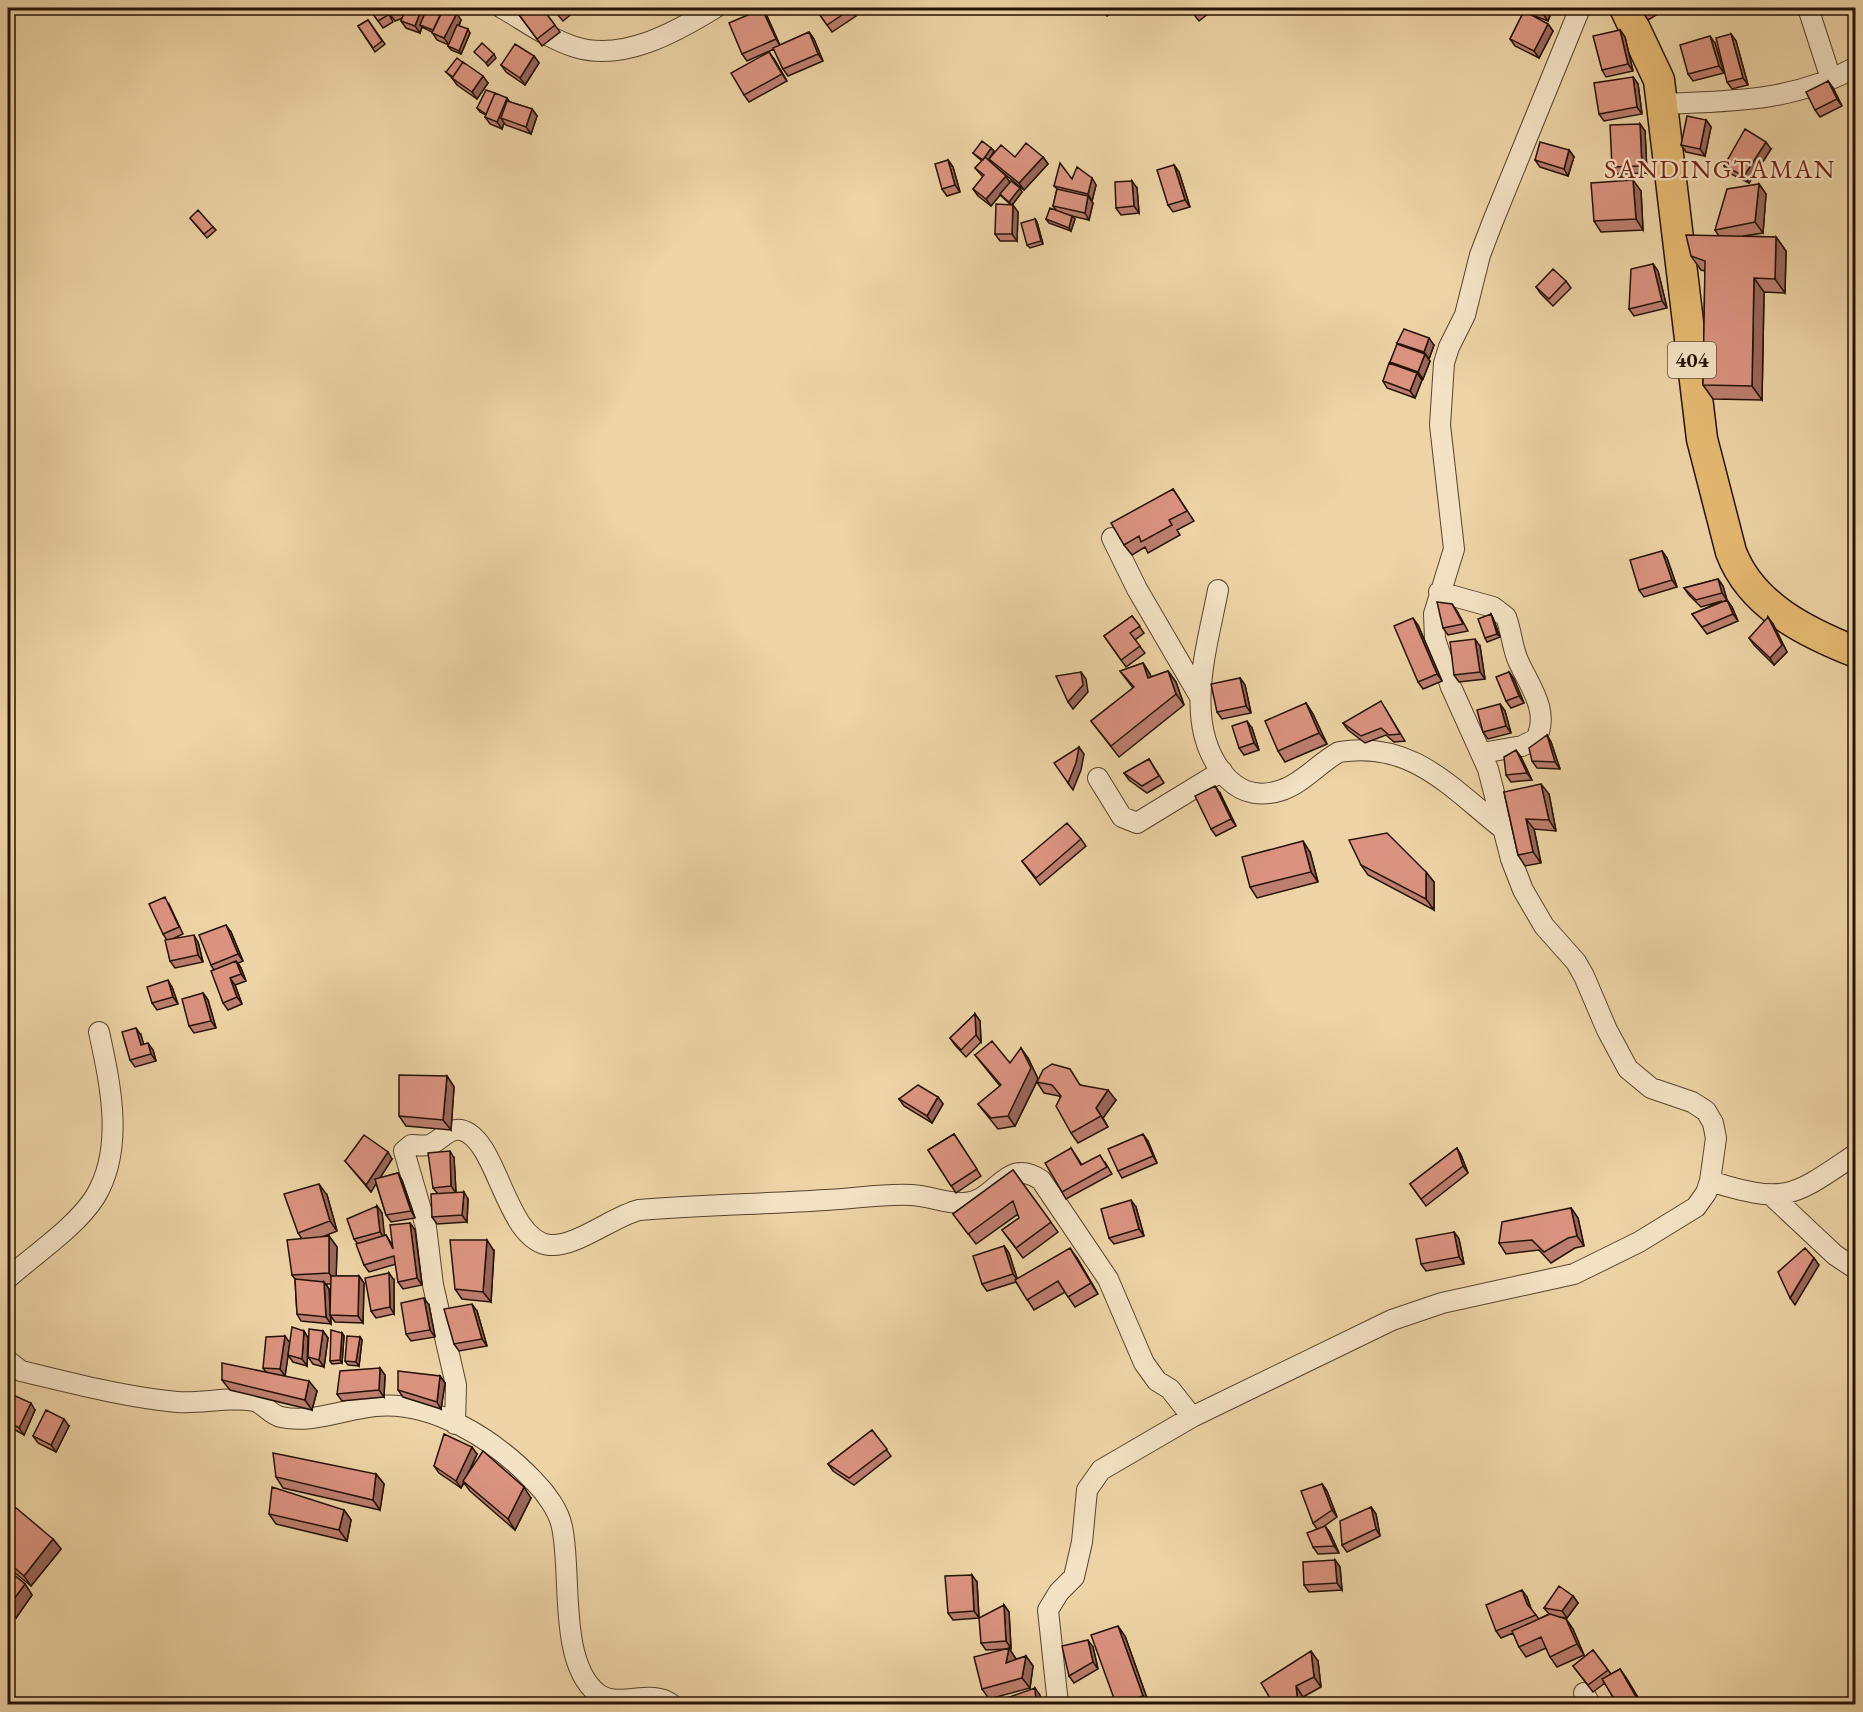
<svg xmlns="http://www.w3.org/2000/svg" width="1863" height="1712" viewBox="0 0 1863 1712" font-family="'EB Garamond',serif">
<rect width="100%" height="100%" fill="#edd3a5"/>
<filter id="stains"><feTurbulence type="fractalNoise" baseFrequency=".00333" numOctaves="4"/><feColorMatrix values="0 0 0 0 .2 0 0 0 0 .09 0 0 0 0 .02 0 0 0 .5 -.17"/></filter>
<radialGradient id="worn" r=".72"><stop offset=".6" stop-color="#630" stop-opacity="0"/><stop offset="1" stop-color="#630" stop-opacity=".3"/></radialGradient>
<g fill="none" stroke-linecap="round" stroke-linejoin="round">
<g stroke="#57422e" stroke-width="22">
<path id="street" d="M502,8C525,21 549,39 575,47C623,62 676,32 715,8
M1808,8L1831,79
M1662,104C1731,101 1793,102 1856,67
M1112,538L1137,589L1200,697
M1218,590C1207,649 1180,729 1228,779C1243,794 1262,797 1282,790C1303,783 1319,763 1339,752C1412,740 1451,788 1503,829
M1439,592L1493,607L1506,617C1511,630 1512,645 1517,658C1527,683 1551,710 1536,739L1522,746L1482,753
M1098,778L1122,817L1137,823L1222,771
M1710,1181C1787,1205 1792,1197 1856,1154
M1771,1195L1835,1255L1856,1269
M8,1278C35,1254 76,1227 95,1197C125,1148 110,1083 99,1032
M8,1361L21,1371C72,1383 124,1397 177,1402C202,1404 229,1396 254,1401C264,1403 270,1415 281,1417C311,1424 345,1409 375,1406C433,1400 495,1440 534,1481C546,1493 559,1511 562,1527C572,1571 558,1662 597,1693C619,1710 650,1688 671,1704
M455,1424L456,1385L433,1285L426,1227L404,1151L411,1145C416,1145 424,1146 429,1145C441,1141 447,1128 461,1130C498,1138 505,1241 550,1245C576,1247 612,1217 639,1210C702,1205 763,1204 826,1200C854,1199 884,1193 912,1195C929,1196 945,1203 962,1203C997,1204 1004,1155 1041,1180L1108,1279L1144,1363L1157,1381L1170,1389L1192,1417
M1584,1693L1590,1704
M1058,1704L1048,1610L1059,1592L1074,1577L1082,1542L1087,1490L1101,1470L1192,1417L1392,1320L1442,1303L1574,1274L1639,1242L1696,1207L1706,1193L1710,1181L1716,1138L1713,1123L1706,1111L1692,1102L1651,1088L1628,1069L1607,1030L1584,976L1576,962L1544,926L1523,890L1511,859L1488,769L1451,687L1435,639L1434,614L1454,549L1440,425L1444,363L1449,347L1465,315L1480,255L1493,221L1580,8"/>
</g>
<g stroke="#251206" stroke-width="33">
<path id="primary" d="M1625,8L1659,80L1702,439L1731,552C1751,605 1805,632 1856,652"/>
</g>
<use href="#street" stroke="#f3e2c4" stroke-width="20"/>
<use href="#primary" stroke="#e6ba72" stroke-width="30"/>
</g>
<path fill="#bc7e6e" stroke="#251206" stroke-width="1.5" d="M8,8H39V13H8Z
M369,8H433L461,20L459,26L470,33L461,54L451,50L448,46L449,45L437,40L432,32L422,27L420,33L406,28L401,21L403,18L395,21L386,9L393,22L383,28Z
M514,8H542L560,32L542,46Z
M552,8H579L563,21Z
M815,8H850L856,16L832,32Z
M1101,8H1121L1107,16Z
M1189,8H1211L1213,10L1199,21Z
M1520,8H1553L1548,21L1524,12L1548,24L1553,31L1539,58L1515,46L1510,39L1524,11Z
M1640,8H1668L1648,20Z
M767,16L780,45L809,32L814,39L823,61L788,76L783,69L774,49L747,61L742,54Z
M368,20L385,44L375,52L358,26Z
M1620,30L1625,37L1633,71L1606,77L1602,70Z
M1731,34L1736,41L1748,85L1732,89L1727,82Z
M1715,43L1724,73L1693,81L1688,74Z
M534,56L539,63L525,85L506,72L501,65Z
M774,59L787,81L749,102L744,95Z
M446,72L488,83L477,99L457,85L452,78Z
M1633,77L1638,84L1642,114L1604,121L1599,114Z
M1828,81L1833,88L1842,106L1820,117L1815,110Z
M510,102L532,109L537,116L531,134L506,125L504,123L502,129L490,124L485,117L486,115L480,112L477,108Z
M1706,120L1711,127L1705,156L1686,152L1681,145Z
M1640,124L1645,131L1647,173L1617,174L1612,167Z
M991,148L994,151L988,160L993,165L989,159L1015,157H1043L1048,164L1024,190L996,167L1010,182L1022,192L1012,205L1018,212L1017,241H1000L995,234L1011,205L1000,195L991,206L978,196L973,189L983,177L975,168L982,161L976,156L973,153Z
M1771,149L1749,183L1729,173L1724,166Z
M1569,150L1574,157L1568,176L1540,167L1535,160Z
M948,160L953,167L960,192L947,196L942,189Z
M1174,165L1179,172L1190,207L1173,212L1168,205Z
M1092,178L1096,185L1092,201H1091L1093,203L1089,220L1072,216L1075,219L1071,231L1049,223L1046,219L1056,210L1053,206L1057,189L1054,186L1072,179Z
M1759,184L1766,194L1763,233L1743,236L1776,237L1786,251L1785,293L1764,292L1762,400L1713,399L1703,385L1705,271L1701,270L1691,256L1719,236L1715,230Z
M1137,188L1139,213L1121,215L1116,208Z
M1641,191L1643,230L1601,232L1594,221Z
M190,218L213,227L216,230L207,238Z
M1035,219L1037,222L1043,244L1030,248L1027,245Z
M1653,264L1658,271L1667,308L1634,316L1629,309Z
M1566,281L1571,288L1553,306L1541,294L1536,287Z
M1397,343L1434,345L1429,359L1428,358L1430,361L1423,379L1420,378L1422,380L1415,398L1387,388L1383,381L1392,364L1390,362L1398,344Z
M1173,489L1194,521L1177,530L1180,535L1148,553L1145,547L1132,555L1124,545Z
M1662,551L1667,558L1677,587L1644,597L1639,590Z
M1718,579L1723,586L1727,600L1732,607L1738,621L1707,634L1692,614L1722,601L1701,607L1689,595L1684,588Z
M1452,604L1457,611L1468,631L1448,635L1443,628Z
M1491,614L1493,618L1500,637L1487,642L1485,638Z
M1132,616L1144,633L1135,640L1145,653L1126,667L1104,636Z
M1773,624L1787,652L1774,665L1754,645L1749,638Z
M1418,625L1442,681L1423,689L1418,682Z
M1480,646L1485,679L1459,682L1454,675Z
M1143,663L1150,674L1151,677L1168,671L1176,682L1184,705L1119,757L1091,721L1133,688L1120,671Z
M1509,672L1514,679L1524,703L1511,708L1506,701Z
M1240,678L1245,685L1251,713L1222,719L1217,712Z
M1306,703L1313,714L1327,744L1285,762L1278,751Z
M1500,704L1505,711L1511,733L1488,739L1483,732Z
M1385,708L1405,741L1394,742L1386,735L1365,743L1348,730L1343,723Z
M1252,728L1259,750L1244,755L1239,748Z
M1547,735L1551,742L1560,769L1537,768L1532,761Z
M1521,757L1532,780L1511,782L1506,775Z
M1149,759L1164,783L1147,793L1129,780L1124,773Z
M1504,792L1549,794L1556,831L1534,829L1541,863L1525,866L1518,855Z
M1220,793L1236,826L1216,836L1211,829Z
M1081,839L1086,846L1040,885L1022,861Z
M1310,852L1318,882L1257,898L1250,887Z
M1361,865L1426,872L1434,882V910L1368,875Z
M169,904L183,934L172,939L198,942L203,962L175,968L170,961L167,940L163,934Z
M231,932L243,961L238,963L241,968L246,981L235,985L242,1004L228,1010L223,1003L214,970L211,965Z
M172,987L178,1004L157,1010L152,1003Z
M203,993L208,1000L216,1028L194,1033L189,1026Z
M975,1014L980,1021L981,1042L966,1057L955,1045L950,1038Z
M141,1035L143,1044L153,1050L156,1061L135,1067L130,1060Z
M975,1055L1010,1063L1028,1058L1038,1079L1015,1126L998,1129L978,1104L1000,1086L983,1065Z
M447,1076L454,1087L451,1130L406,1126L399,1116Z
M1037,1082L1081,1085L1116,1100L1103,1118L1108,1127L1078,1143L1071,1133L1060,1097L1059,1096L1044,1093Z
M938,1097L943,1104L932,1123L904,1106L899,1099Z
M954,1134L981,1176L956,1193L928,1150Z
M1148,1141L1157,1163L1122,1178L1118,1171Z
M1071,1148L1082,1165L1105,1162L1112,1174L1066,1199L1062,1192Z
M1457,1148L1461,1155L1468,1173L1426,1206L1410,1184Z
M454,1158L456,1193L468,1199L467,1222L437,1224L432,1217L438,1194L433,1188Z
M392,1159L380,1178L398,1173L402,1180L415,1218L391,1222L386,1215L376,1183L371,1192L345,1161Z
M1013,1170L1058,1232L1023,1258L1002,1230L1019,1218L1018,1214L976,1244L953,1214Z
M327,1195L337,1231L322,1237L329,1236L337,1247L336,1276H359L364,1283L363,1323L335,1322L330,1315L331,1284H326L329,1289L331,1324L301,1321L297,1314L295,1279L292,1275L302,1239L298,1233Z
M377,1206L382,1213L384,1236L386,1235L393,1246L410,1223L415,1230L422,1285L403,1289L398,1282L396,1264L369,1272L364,1265L358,1244L354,1239Z
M1136,1207L1144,1236L1114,1244L1109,1238Z
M1571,1208L1578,1218L1584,1246L1575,1248L1551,1263L1539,1250L1506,1254L1499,1243Z
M1454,1232L1459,1239L1464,1264L1426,1271L1421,1264Z
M1004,1246L1009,1253L1017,1279L1077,1258L1098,1294L1075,1307L1065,1292L1034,1310L1016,1282L987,1291L982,1284Z
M494,1251L491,1302L462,1299L455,1289Z
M394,1280V1314L376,1318L371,1311Z
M429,1305L435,1337L411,1341L406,1334Z
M477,1311L487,1346L459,1351L454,1344Z
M304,1331L308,1338L307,1366L293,1362L288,1355L289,1348L285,1376L317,1391L312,1410L230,1390L222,1380L266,1372L263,1368Z
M323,1331L328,1338L324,1367L313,1364L308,1357Z
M342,1333L344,1336L342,1363L332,1364L330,1361Z
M360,1337L362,1340L359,1366L348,1365L345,1361Z
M385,1375L384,1397L342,1401L337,1394Z
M440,1376L445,1383L441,1409L403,1397L398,1390Z
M8,1401L35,1410L24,1435L8,1426Z
M69,1426L56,1452L38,1443L33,1436Z
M872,1430L891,1456L854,1485L833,1471L828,1464Z
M477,1454L469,1472L531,1498L515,1530L470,1491L464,1483L461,1488L439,1473L434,1466Z
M376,1474L384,1484L380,1510L283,1488L276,1477Z
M1322,1484L1327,1491L1337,1517L1323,1527L1325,1526L1330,1533L1339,1553L1318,1554L1313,1547L1317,1529L1313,1523Z
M1371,1507L1376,1514L1380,1536L1347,1552L1342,1545Z
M344,1510L351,1520L347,1541L276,1524L269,1514Z
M8,1516L53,1539L61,1549L31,1586L8,1567Z
M1335,1560L1340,1567L1342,1590L1309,1592L1304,1585Z
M8,1570L25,1584L32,1595L16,1618L8,1610Z
M977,1582L979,1618L953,1620L948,1613Z
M1573,1596L1578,1603L1567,1618L1559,1617L1566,1619L1573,1629L1584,1655L1557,1667L1550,1657L1546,1648L1526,1657L1519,1647L1513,1633L1501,1638L1496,1631L1527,1597L1531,1609L1539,1619L1549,1614L1544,1608Z
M1004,1605L1009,1612L1011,1648L1009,1649L1016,1659L1026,1656L1033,1666L1030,1688L989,1699L982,1689L1007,1649L986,1650L981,1643Z
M1125,1636L1149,1704H1116Z
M1093,1647L1098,1669L1074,1683L1069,1676Z
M1593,1650L1611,1674L1620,1669L1642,1704H1617L1605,1683L1593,1692L1573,1666Z
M1318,1661L1321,1687L1303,1697L1304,1704H1271Z"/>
<path fill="#99675a" stroke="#251206" stroke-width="1.5" d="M422,8H429L420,25L422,27L420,33L415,26Z
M1546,8H1553L1548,21L1543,14Z
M762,9L767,16L780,46L776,39Z
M457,13L461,20L449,45L444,38Z
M1548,24L1553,31L1539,58L1534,51Z
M468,29L470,33L461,54L459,51Z
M1620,30L1625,37L1633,71L1628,64Z
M809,32L814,39L823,61L818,54Z
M1731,34L1736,41L1748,85L1743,78Z
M1710,36L1715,43L1724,73L1719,66Z
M769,52L774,59L787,81L782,74Z
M494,54L496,58L488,66L486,63Z
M534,56L539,63L525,85L520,78Z
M483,76L488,83L477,99L472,92Z
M1633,77L1638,84L1642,114L1637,107Z
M1828,81L1833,88L1842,106L1837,99Z
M507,98L512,105L501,118L504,123L502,129L497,122Z
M532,109L537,116L531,134L526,127Z
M1706,120L1711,127L1705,156L1700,149Z
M1640,124L1645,131L1647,173L1642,166Z
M1766,142L1771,149L1749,183L1744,176Z
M991,148L994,151L986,164L983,160Z
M1569,150L1574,157L1568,176L1564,169Z
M1043,157L1048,164L1024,190L1019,183Z
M948,160L953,167L960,192L955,185Z
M1174,165L1179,172L1190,207L1185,200Z
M1006,176L1010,183L991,206L986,199Z
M1092,178L1096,185L1092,201L1088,194Z
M1633,180L1641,191L1643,230L1636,219Z
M1132,181L1137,188L1139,213L1134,206Z
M1759,184L1766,194L1763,233L1755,222Z
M1020,188L1022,192L1012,205L1009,202Z
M1088,196L1093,203L1089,220L1085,213Z
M1013,205L1018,212L1017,241L1012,234Z
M1072,216L1075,219L1071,231L1069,228Z
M1035,219L1037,222L1043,244L1041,241Z
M1776,237L1786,251L1785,293L1775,279Z
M1653,264L1658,271L1667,308L1662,301Z
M1754,278L1764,292L1762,400L1752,386Z
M1429,338L1434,345L1429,359L1424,352Z
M1425,354L1430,361L1423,379L1418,372Z
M1417,373L1422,380L1415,398L1410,391Z
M1662,551L1667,558L1677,587L1672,580Z
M1718,579L1723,586L1727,600L1722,593Z
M1727,600L1732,607L1738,621L1733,614Z
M1491,614L1493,618L1500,637L1497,634Z
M1768,617L1773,624L1787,652L1774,665L1770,658Z
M1413,618L1418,625L1442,681L1437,674Z
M1475,639L1480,646L1485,679L1480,672Z
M1143,663L1150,674L1155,689L1148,678Z
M1168,671L1176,682L1184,705L1176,694Z
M1081,672L1086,679L1088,692L1073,709L1068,702Z
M1509,672L1514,679L1524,703L1519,696Z
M1240,678L1245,685L1251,713L1246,706Z
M1306,703L1313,714L1327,744L1319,733Z
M1500,704L1505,711L1511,733L1506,726Z
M1247,721L1252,728L1259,750L1254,743Z
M1547,735L1551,742L1560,769L1555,762Z
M1079,747L1084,754L1081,770L1073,790L1068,783Z
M1516,750L1521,757L1532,780L1527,773Z
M1541,784L1549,794L1556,831L1549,820Z
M1215,786L1220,793L1236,826L1231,819Z
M1526,819L1534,829L1541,863L1533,852Z
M1303,841L1310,852L1318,882L1311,872Z
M1426,872L1434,882V910L1426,899Z
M226,925L231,932L243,961L238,954Z
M194,935L198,942L203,962L198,955Z
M236,961L241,968L246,981L241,974Z
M230,978L235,985L242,1004L237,997Z
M168,980L172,987L178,1004L173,997Z
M203,993L208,1000L216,1028L211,1021Z
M975,1014L980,1021L981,1042L976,1035Z
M136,1028L141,1035L146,1052L141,1045Z
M148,1043L153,1050L156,1061L151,1054Z
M1021,1048L1028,1058L1038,1079L1015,1126L1008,1116Z
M447,1076L454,1087L451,1130L443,1120Z
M1108,1090L1116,1100L1103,1118L1108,1127L1096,1108Z
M938,1097L943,1104L932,1123L927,1116Z
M1143,1134L1148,1141L1157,1163L1153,1156Z
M1457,1148L1461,1155L1468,1173L1463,1166Z
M450,1151L454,1158L456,1193L451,1186Z
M388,1152L392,1159L371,1192L366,1185Z
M398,1173L402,1180L415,1218L411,1211Z
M319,1184L327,1195L337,1231L330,1221Z
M464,1192L468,1199L467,1222L462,1215Z
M1131,1200L1136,1207L1144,1236L1139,1229Z
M377,1206L382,1213L385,1239L380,1232Z
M1571,1208L1578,1218L1584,1246L1577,1236Z
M410,1223L415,1230L422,1285L417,1278Z
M1454,1232L1459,1239L1464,1264L1459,1257Z
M329,1236L337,1247L336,1283L329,1273Z
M487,1240L494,1251L491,1302L483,1292Z
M1004,1246L1009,1253L1018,1281L1013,1274Z
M1070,1248L1077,1258L1098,1294L1091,1283Z
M1814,1258L1819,1265L1795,1305L1790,1298Z
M389,1273L394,1280V1314L390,1307Z
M359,1276L364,1283L363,1323L358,1316Z
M324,1282L329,1289L331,1324L326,1317Z
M424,1298L429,1305L435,1337L430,1330Z
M472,1304L477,1311L487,1346L482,1339Z
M304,1331L308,1338L307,1366L302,1359Z
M323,1331L328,1338L324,1367L319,1360Z
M342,1333L344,1336L342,1363L340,1360Z
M285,1336L290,1343L285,1376L280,1369Z
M360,1337L362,1340L359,1366L356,1362Z
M380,1368L385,1375L384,1397L379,1390Z
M440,1376L445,1383L441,1409L437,1402Z
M309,1381L317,1391L312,1410L305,1400Z
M31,1403L35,1410L24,1435L19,1428Z
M64,1419L69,1426L56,1452L51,1445Z
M472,1447L477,1454L461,1488L456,1481Z
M376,1474L384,1484L380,1510L373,1500Z
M1322,1484L1327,1491L1337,1517L1332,1510Z
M524,1487L531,1498L515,1530L508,1519Z
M1371,1507L1376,1514L1380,1536L1376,1529Z
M344,1510L351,1520L347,1541L339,1530Z
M1325,1526L1330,1533L1339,1553L1334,1546Z
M53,1539L61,1549L31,1586L24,1576Z
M1335,1560L1340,1567L1342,1590L1337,1583Z
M972,1575L977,1582L979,1618L974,1611Z
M25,1584L32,1595L16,1618L8,1607Z
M1522,1590L1527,1597L1532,1611L1527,1604Z
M1573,1596L1578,1603L1567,1618L1562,1611Z
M1004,1605L1009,1612L1011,1648L1006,1641Z
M1566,1619L1573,1629L1584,1655L1577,1644Z
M1118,1626L1125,1636L1149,1704L1143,1696Z
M1088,1640L1093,1647L1098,1669L1093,1662Z
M1009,1648L1016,1659L1013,1674L1006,1663Z
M1311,1651L1318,1661L1321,1687L1314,1677Z
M1026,1656L1033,1666L1030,1688L1022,1678Z
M1620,1669L1627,1679L1642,1704H1641Z
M1296,1686L1303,1697L1304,1704H1298Z
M1035,1688L1040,1695L1041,1704H1036Z"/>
<path fill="#db9380" stroke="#251206" stroke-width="1.5" d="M369,8H384L388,15L378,21Z
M386,8H404L390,14Z
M406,8H422L415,26L401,21Z
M427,8H433L442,11L433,30L420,25Z
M444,8H446L457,13L444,38L432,33Z
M514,8H542L555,25L537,39Z
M553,8H566L558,14Z
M815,8H849L851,9L827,25Z
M1189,8H1203L1194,14Z
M1527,8H1546L1543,14Z
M1640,8H1652L1643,13Z
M762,9L776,39L742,54L729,23Z
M1524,11L1548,24L1534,51L1510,39Z
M368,20L382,41L373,48L358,26Z
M457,25L468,29L459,51L448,46Z
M1620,30L1628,64L1602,70L1593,36Z
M809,32L818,54L783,69L773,48Z
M1731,34L1743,78L1727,82L1716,38Z
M1710,36L1719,66L1688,74L1680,45Z
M482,43L494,54L486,63L474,52Z
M515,44L534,56L520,78L501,65Z
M769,52L782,74L744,95L731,73Z
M457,58L465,64L463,62L453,77L446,72Z
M463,62L483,76L472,92L452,78Z
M1633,77L1637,107L1599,114L1594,83Z
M1828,81L1837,99L1815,110L1806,92Z
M486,90L495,93L486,114L477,108Z
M495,93L507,98L497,122L485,117Z
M507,101L532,109L526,127L501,118Z
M1687,116L1706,120L1700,149L1681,145Z
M1640,124L1642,166L1612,167L1610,125Z
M1745,129L1766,142L1744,176L1724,166Z
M982,141L991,148L983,160L973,153Z
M1540,142L1569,150L1564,169L1535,160Z
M1026,143L1043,157L1019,183L989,159L1001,145L1015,157Z
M985,157L1006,176L986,199L973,189L984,175L975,168Z
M948,160L955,185L942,189L935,164Z
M1060,163L1072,179L1077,167L1092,178L1088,194L1054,186Z
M1174,165L1185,200L1168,205L1157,170Z
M1633,180L1636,219L1594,221L1591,183Z
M1011,181L1020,188L1009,202L1000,194Z
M1132,181L1134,206L1116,208L1115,182Z
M1759,184L1755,222L1715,230L1727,189Z
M1057,189L1088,196L1085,213L1053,206Z
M996,204L1013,205L1012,234H995Z
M1050,208L1072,216L1069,228L1046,219Z
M198,210L213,227L204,234L190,218Z
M1035,219L1041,241L1027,245L1021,223Z
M1686,235L1776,237L1775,279L1754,278L1752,386L1703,385L1705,261L1691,256Z
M1653,264L1662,301L1629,309L1631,269Z
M1553,269L1566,281L1549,299L1536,287Z
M1404,329L1429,338L1424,352L1397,343Z
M1397,344L1425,354L1418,372L1390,362Z
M1389,363L1417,373L1410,391L1383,381Z
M1173,489L1187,511L1169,520L1172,525L1141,542L1139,536L1124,545L1111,523Z
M1662,551L1672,580L1639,590L1630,560Z
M1718,579L1722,593L1696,600L1684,588Z
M1727,600L1733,614L1702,627L1692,614Z
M1437,602L1452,604L1463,624L1443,628Z
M1491,614L1497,634L1485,638L1478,619Z
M1132,616L1140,626L1130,633L1140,646L1121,660L1104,636Z
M1768,617L1782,645L1770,658L1749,638Z
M1413,618L1437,674L1418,682L1394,626Z
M1475,639L1480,672L1454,675L1450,642Z
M1143,663L1148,678L1168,671L1176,694L1111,746L1091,721L1134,687L1120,671Z
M1081,672L1083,685L1068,702L1056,676Z
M1509,672L1519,696L1506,701L1496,677Z
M1240,678L1246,706L1217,712L1211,684Z
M1381,701L1400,734L1389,735L1381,728L1361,736L1343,723Z
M1306,703L1319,733L1278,751L1265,721Z
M1500,704L1506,726L1483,732L1477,710Z
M1247,721L1254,743L1239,748L1232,726Z
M1547,735L1555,762L1532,761L1529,748Z
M1079,747L1076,763L1068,783L1054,763Z
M1516,750L1527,773L1506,775L1504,757Z
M1149,759L1159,776L1142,786L1124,773Z
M1541,784L1549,820L1526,819L1533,852L1518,855L1504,792Z
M1215,786L1231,819L1211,829L1195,796Z
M1067,823L1081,839L1036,878L1022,861Z
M1387,833L1426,872V899L1361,865L1349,840Z
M1303,841L1311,872L1250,887L1242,857Z
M165,897L179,927L163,934L149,904Z
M226,925L238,954L211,965L199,935Z
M194,935L198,955L170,961L165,940Z
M236,961L241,974L230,978L237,997L223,1003L211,971Z
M168,980L173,997L152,1003L147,987Z
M203,993L211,1021L189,1026L182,999Z
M975,1014L976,1035L961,1050L950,1038Z
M136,1028L141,1045L148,1043L151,1054L130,1060L122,1032Z
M992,1041L1010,1063L1021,1048L1031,1068L1008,1116L991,1118L978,1104L1001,1085L975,1055Z
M1052,1064L1070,1069L1080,1085L1108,1090L1096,1108L1101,1116L1071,1133L1056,1106L1061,1096L1052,1085L1037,1082L1043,1070Z
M399,1075L447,1076L443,1120L399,1116Z
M918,1085L938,1097L927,1116L899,1099Z
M954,1134L977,1169L951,1186L928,1150Z
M1143,1134L1153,1156L1118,1171L1108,1149Z
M364,1135L388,1152L366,1185L345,1161Z
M1071,1148L1081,1165L1100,1155L1107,1167L1062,1192L1045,1163Z
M1457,1148L1463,1166L1421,1199L1410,1184Z
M450,1151L451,1186L433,1188L428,1153Z
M1013,1170L1051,1222L1016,1248L1002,1230L1019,1218L1013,1201L968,1234L953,1214Z
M398,1173L411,1211L386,1215L375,1179Z
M319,1184L330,1221L298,1233L284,1194Z
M464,1192L462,1215L432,1217L431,1194Z
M1131,1200L1139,1229L1109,1238L1101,1209Z
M377,1206L380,1232L354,1239L347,1219Z
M1571,1208L1577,1236L1568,1238L1544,1252L1532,1240L1499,1243L1502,1222Z
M410,1223L417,1278L398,1282L394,1256L364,1265L356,1244L386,1235L393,1249L390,1225Z
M1454,1232L1459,1257L1421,1264L1416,1239Z
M329,1236V1273L292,1275L287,1240Z
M450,1240H487L483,1292L455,1289Z
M1004,1246L1013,1274L982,1284L973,1256Z
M1070,1248L1091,1283L1068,1297L1058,1281L1027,1300L1015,1280Z
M1805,1248L1814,1258L1790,1298L1778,1272Z
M389,1273L390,1307L371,1311L365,1278Z
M331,1276H359L358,1316L330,1315Z
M295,1279L324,1282L326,1317L297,1314Z
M424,1298L430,1330L406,1334L401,1303Z
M472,1304L482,1339L454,1344L444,1309Z
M292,1327L304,1331L302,1359L288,1355Z
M309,1329L323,1331L319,1360L308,1357Z
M331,1330L342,1333L340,1360L330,1361Z
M285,1336L280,1369L263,1368L266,1337Z
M347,1336L360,1337L356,1362L345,1361Z
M222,1363L309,1381L305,1400L222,1380Z
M380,1368L379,1390L337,1394L340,1371Z
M398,1371L440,1376L437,1402L398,1390Z
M11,1394L31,1403L19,1428L8,1421V1401Z
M46,1410L64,1419L51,1445L33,1436Z
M872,1430L887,1449L849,1478L828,1464Z
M444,1434L472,1447L456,1481L434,1466Z
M483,1451L524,1487L508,1519L463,1481Z
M273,1453L376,1474L373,1500L276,1477Z
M1322,1484L1332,1510L1313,1523L1301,1491Z
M272,1487L344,1510L339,1530L269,1514Z
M15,1507L53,1539L24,1576L8,1562V1516Z
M1371,1507L1376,1529L1342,1545L1340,1521Z
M1325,1526L1334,1546L1313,1547L1307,1533Z
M1335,1560L1337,1583L1304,1585L1303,1562Z
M8,1570L25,1584L8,1607Z
M972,1575L974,1611L948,1613L945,1576Z
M1559,1586L1573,1596L1562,1611L1544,1608Z
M1522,1590L1527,1604L1536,1615L1496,1631L1486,1605Z
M1004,1605L1006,1641L981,1643L979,1618Z
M1550,1614L1566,1619L1577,1644L1550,1657L1541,1637L1519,1647L1512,1631Z
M1118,1626L1143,1696L1119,1704H1116L1091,1635Z
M1088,1640L1093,1662L1069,1676L1062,1646Z
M1009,1648L1006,1663L1026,1656L1022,1678L982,1689L974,1657Z
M1593,1650L1608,1670L1588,1685L1573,1666Z
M1311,1651L1314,1677L1296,1686L1298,1704H1271L1270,1698L1261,1683Z
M1620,1669L1640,1704H1644H1617L1602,1679Z
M1035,1688L1036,1704H1006L1004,1699Z"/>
<g text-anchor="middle" stroke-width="4.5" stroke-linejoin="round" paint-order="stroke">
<rect fill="#f3e2c4" stroke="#63503f" stroke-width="1.5" x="1668" y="342" width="48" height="36" rx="4.5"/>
<g font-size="21" font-weight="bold" fill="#251206">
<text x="1692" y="367">404</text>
</g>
<g font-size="26" letter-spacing="1.5" fill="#7a1f14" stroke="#f3e2c4">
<text x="1720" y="178">SANDINGTAMAN</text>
</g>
</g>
<rect width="1863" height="1712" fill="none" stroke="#edd3a5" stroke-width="30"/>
<rect x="9" y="9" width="1845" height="1694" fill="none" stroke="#251206" stroke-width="3"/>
<rect x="15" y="15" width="1833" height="1682" fill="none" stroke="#251206" stroke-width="1.5"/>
<rect width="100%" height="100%" filter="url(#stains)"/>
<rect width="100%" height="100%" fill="url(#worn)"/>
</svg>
